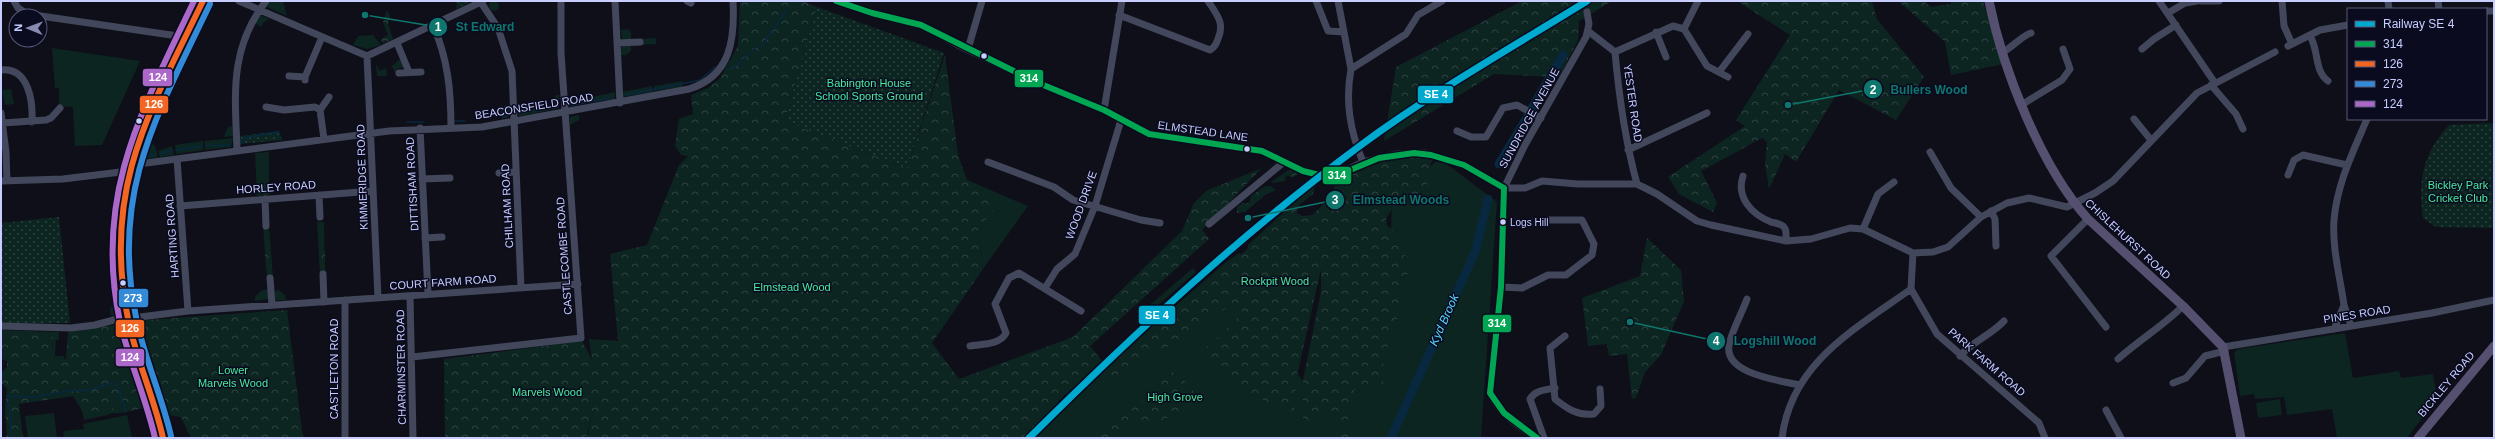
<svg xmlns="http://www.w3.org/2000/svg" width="2495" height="439" viewBox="0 0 2495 439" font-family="Helvetica,sans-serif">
<defs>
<pattern id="forest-crowns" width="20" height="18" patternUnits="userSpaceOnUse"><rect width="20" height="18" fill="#0c2521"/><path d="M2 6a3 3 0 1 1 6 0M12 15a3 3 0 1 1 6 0" fill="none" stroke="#2e4342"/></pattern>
<pattern id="park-dots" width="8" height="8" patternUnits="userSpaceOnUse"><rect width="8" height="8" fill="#0c2521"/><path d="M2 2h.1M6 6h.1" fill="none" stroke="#2e4342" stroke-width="1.8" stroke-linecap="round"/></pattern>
</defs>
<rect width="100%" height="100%" fill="#0f0f1a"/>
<path fill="#0c2521" d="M270,1H283L287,16L267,7Z
M489 6a5 5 0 1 1 10 0a5 5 0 1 1-10 0Z
M260,15L269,19L262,24V27L255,23Z
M628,29L631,32V39L623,40L620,30Z
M373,35L381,45L367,49L353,45L358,36Z
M656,38V44L641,45V39Z
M624,45H631V51L626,55H621V48Z
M52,48L140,61L102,145L75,146L73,107L59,106V88H55Z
M400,59L404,67L396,69V75L392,66Z
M376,64L380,71L386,68L387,76H377Z
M682,81L683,87L654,91V86Z
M652,86L653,92L623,97L622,92Z
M11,89L14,104L5,105L2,90Z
M615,92V99L569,105V102Z
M556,95H559V108L552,110L551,103Z
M524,104L529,108L530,114L519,116L517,114V105Z
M505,105H510V116L502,119L500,112Z
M550,106L551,110L531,114L530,110Z
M579,115V120L570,125V117Z
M232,126L233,136L224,137L228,127Z
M145,137L155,146L158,157L140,160L138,157Z
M233,138L231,147L205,150L204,141Z
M203,141V150L176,154L175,145Z
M172,146L174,155L160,157L158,151Z
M269,152V195L257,196L255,153Z
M1440,159L1497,202L1481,438H1031L1063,397L1092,380L1148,336L1240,301L1326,410L1390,271L1392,193Z
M967,180L1028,206L983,269L978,229Z
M317,222H324L325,273H320Z
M263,226H269L273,277H267Z
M1193,268L1196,272L1141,320L1138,315Z
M262,290H268V299L255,301V297Z
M279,290L285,295L286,300H275L274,291Z
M121,302V313L111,316L110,309L114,303Z
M53,332H59V340H56L55,356H64V359L52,358Z
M2345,333L2353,378L2399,371L2401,378L2433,374L2437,399L2407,438H2337L2332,409L2287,415L2284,397L2255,399L2254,394L2240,396L2234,353L2238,349Z
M2280,399L2282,415L2258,418L2256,403Z
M116,402L121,413H111L108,415L84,420L82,411L84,413L113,405Z
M54,413L57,438H28L25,416Z
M127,415L132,438H64L63,431L84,429L83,424Z"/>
<path fill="url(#forest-crowns)" d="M740,1H802L817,7L785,121L907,168L945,55L958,155L967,180L1000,202L978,229L983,269L932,343L959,379L1073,337L1182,231L1194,203L1206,191L1262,168L1202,230L1209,239L1090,346L1106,366L1225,263L1239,253L1242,254L1248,248V245L1315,184L1313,194L1300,204L1296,212L1302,216L1312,215L1325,203L1340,206L1332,181C1361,165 1399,148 1433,160L1423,179L1427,183L1429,192L1414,197L1406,195L1404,198L1400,195L1386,219L1387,226C1400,234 1399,241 1402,254L1408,257L1406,263L1410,267L1398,301L1402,304C1398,315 1391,344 1385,351C1386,357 1384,359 1383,364C1382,372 1385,378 1382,386L1354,390C1356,407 1341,420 1349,438H1333L1341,428L1326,416H1319L1312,423L1303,422V380L1321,292V269L1296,380L1294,416L1280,408L1274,401L1266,404L1259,394L1251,395L1211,357L1197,350L1209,346L1243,313L1240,304L1211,314L1179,345L1165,347L1134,362L1120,374L1095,381L1092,380L1063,396L1031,438H587L594,407L586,438H445L444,359L582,341L592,360L589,339L618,341L610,254L647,245L679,165L688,156L681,155L675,146L679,119L693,114L691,95L708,88L720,78L738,46Z
M1522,1H1612L1579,21L1578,40L1559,77L1494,74L1384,141L1396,67Z
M1737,1H1872L1877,19L1924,77L1896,120L1839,90L1796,162L1785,154L1769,189L1765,163L1767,142L1762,138L1701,171L1717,203L1713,212L1679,194L1668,177L1745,126L1736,120L1790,35Z
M1898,1H1923L1931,7L1951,4V1H1983L2003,64L1951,75L1945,42Z
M387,10L390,16L388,24L393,39L383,43L381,39L388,35L383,22Z
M145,138L149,143L146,146L148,148L153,147L155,156H153L150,151L146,153L142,151Z
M1289,170H1295L1297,175L1292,177L1286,175L1285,181L1273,183L1271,182Z
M1265,186H1270L1276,190L1265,195L1245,212L1237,213V207L1243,203H1249L1251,196Z
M1647,238L1681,270L1684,301L1661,355L1645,372L1636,398L1632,399L1627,354L1609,356L1607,344L1588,346L1582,298L1640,276Z
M321,250L325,251V273H320L319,251Z
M269,253L271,255L272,268L270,269L266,267L265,254Z
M287,310L303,438H191L181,417L168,415L154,402L132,325L133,321Z
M120,324L123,327L149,407L121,413L116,402L113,405V410L84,414L73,396L19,404L23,438H7L5,408L7,388L1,383V373L7,367V361L2,359L1,355V330L53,332L52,358L66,359L68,332Z
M1167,369C1180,375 1202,392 1195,407L1155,423L1136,425L1107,438H1087L1131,411L1137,402L1152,400L1159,391L1156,384L1159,376Z"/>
<path fill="url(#park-dots)" d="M457,1H472L456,9Z
M817,7L944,53L907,168L785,121Z
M2494,123V228L2436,227L2423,218C2418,180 2423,153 2449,125Z
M279,131L282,140L240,144V136Z
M59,217L70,323H1V223Z"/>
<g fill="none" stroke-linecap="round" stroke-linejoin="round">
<path stroke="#07283e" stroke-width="1.5" d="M761,47L787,9
M728,69L736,66L755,48
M626,95L700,80L715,67
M569,106L610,98
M554,108H556
M533,111L548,109
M517,113L527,112
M503,117H506
M455,121H465
M407,122H424
M241,144L243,138L278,132L281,138
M206,146L230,145
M176,150L200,146
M160,154L172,150
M141,158L155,154
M10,438L11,422L8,396L32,397L68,391L89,390L113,383L118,387L126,412"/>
<path stroke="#07283e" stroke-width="9" d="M1532,108L1563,55
M1499,164L1528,116
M1391,438L1475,252L1488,199"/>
<path stroke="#2b2c3c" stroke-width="7" stroke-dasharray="7 3.5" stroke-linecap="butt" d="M1580,1L1587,12"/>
<path stroke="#42475c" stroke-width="7" d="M14,1L18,8L27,14L178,36L185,39
M239,1L367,56L483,1
M480,1L498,28L512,71L521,288
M615,1L620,103
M687,1L691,3
M836,1L872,13L921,25L958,45L1036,82L1104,110L1149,134L1262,151L1303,171L1324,177L1331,178L1363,162L1397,154L1425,153L1463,165L1504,188H1525L1542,181L1578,184H1637L1657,194L1697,221L1711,225L1786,241L1811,239L1850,228L1863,229L1913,253L1933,252L1948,247L1981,217L2007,203L2029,198L2067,207L2095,193L2113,181L2197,93L2275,52
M1316,1L1328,31L1344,32
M1338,1L1351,69
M2159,1L2215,83
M2201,1H2219
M2282,1L2284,26L2292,44
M2388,1L2389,9
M2438,1L2439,9
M2486,11H2494
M2168,13L2185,3L2197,1
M1119,15L1210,50C1215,47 1216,44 1218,39C1225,23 1217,15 1208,1
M433,25C448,59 451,91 451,128
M1684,29L1698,1
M1588,31L1615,52C1619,97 1625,140 1637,184
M1656,32L1666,57
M2310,36C2319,50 2314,71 2328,81
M397,43L409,72
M617,43L640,42
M2288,46L2320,30L2348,25
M968,49L982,1
M2142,49L2154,39L2176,25
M1615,52L1673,26L1684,29L1707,66L1728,77
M2003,52C2013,47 2020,37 2031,33
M367,56L378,298
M1,70C29,67 33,102 32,122
M1719,72L1748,34
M399,73L421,72
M289,76L305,77V80
M305,77L322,37
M2211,85L2236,114L2243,129
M2023,104L2062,80L2070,69L2063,49
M266,107L284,110L315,107L320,110
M1104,110L1122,1
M1,113L6,152L7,181
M2134,119L2151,140
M3,123L46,120L51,118L60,108
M420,128L428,294
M1457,131L1471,137H1486L1503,108L1517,105L1541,118
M324,139L320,110L329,97
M237,150C235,94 229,49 266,1
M1628,150L1707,113
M1930,152L1951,188L1981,217
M177,159L188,311
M988,162L1054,187L1073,200L1141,220L1160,223
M1363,162C1350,131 1345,102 1351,69L1406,34L1418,15L1442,1
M131,165L389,131L482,127L689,89C731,76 735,39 733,1
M499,173L516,172
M2288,175L2294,160L2303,155L2347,165
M1743,176C1736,197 1751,214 1771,222C1774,223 1779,223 1783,226C1787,229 1786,236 1786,241
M422,179L450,178
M1,181L63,179L129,171
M319,195L320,217
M265,199L266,226
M180,206L373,191
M1991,211L1995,219L1996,246
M2088,219L2051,256L2106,327
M1209,224L1284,162
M1863,229L1878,194L1894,182
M425,238L442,237
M1913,253L1911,289L1937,334L2039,423L2045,438
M323,274L324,302
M270,278L272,305
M1501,287L1522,288L1548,275H1566L1592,255L1594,244L1582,220H1549
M1045,288L1057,269L1075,254L1095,206L1121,120
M410,296L413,438
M1747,299C1742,313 1732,330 1729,345C1724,374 1778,380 1799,385
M345,300V438
M2344,305C2340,277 2332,248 2334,220C2337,184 2353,152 2367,119
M1,326L71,328L95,325L125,317L132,318L188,311L578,284
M2334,329L2344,305L2351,326
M1565,336L1550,348L1555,399C1568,409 1577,416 1594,414L1601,406L1600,389
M970,346C982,344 1000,345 1006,333L995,304L1009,278L1019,273L1081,311
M2223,347L2432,313L2494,300
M1960,356C1973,341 1991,335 2004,321
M412,357L581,338L561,53V1
M2118,359C2139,340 2163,326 2183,306
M2173,383L2186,378L2205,356L2225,351
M2106,410L2121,438
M163,438C155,397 137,359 128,319C119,269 116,214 131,165C147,108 178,54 203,1
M1537,438C1518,426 1500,414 1490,393L1501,287L1504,188L1525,145L1586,37L1589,24L1587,12
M1544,438L1530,399C1535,390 1545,390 1555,388
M1782,438C1791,363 1855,329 1911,289"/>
<path stroke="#555070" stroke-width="9" d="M1989,1C2003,70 2041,167 2088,219L2183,306L2223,347L2241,438
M2418,438L2494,346"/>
<g stroke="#0a0b1f" stroke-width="9">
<path id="bus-1" d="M836,1L872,13L921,25L1036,82L1104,110L1149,134L1262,151L1303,171L1331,178L1379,158L1414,153L1431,155L1464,165L1504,188
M1504,188L1501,287L1490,393L1504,413L1537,438"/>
</g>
<g stroke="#0a0b1f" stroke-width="9">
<path id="bus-2" d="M163,438C154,397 136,359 128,319C102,189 149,112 203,1"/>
</g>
<g stroke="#0a0b1f" stroke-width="9">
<path id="bus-3" d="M171,436C162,396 144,358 136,317C110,191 158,113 210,4"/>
</g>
<g stroke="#0a0b1f" stroke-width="9">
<path id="bus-4" d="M155,438C146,398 129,361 120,322C93,196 142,110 194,1"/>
</g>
<use href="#bus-1" stroke="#00a651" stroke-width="6"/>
<use href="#bus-2" stroke="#f26522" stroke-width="6"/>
<use href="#bus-3" stroke="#338bd7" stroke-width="6"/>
<use href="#bus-4" stroke="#ac68c9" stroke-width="6"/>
<g stroke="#0a0b1f" stroke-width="10">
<path id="rail-1" d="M1029,438C1134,334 1242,233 1361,145C1433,92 1511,48 1587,1"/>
</g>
<use href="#rail-1" stroke="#00a9ce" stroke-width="7"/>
</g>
<g fill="#c8ceff" stroke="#0a0b1f" stroke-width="1.5">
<circle cx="984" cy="56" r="3.5"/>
<circle cx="139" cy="121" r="3.5"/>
<circle cx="1247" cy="149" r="3.5"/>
<circle cx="1503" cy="222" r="3.5"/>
<circle cx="123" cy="283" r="3.5"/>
</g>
<g text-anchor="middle" stroke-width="3" stroke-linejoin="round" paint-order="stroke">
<g font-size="10" fill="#c8ceff" stroke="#0a0b1f" text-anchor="start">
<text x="1510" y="226">Logs Hill</text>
</g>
<g font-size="11" fill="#48eb9d" stroke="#0a0b1f">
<text x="869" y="87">Babington House<tspan x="869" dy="13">School Sports Ground</tspan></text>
<text x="2458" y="189">Bickley Park<tspan x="2458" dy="13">Cricket Club</tspan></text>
<text x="1275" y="285">Rockpit Wood</text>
<text x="792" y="291">Elmstead Wood</text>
<text x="233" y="374">Lower<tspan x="233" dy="13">Marvels Wood</tspan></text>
<text x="547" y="396">Marvels Wood</text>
<text x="1175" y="401">High Grove</text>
</g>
<g font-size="11" fill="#c8ceff" stroke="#0a0b1f">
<text transform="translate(1633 103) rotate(82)" y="4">YESTER ROAD</text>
<text transform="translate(534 106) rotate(-9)" y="4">BEACONSFIELD ROAD</text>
<text transform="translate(1529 118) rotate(-61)" y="4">SUNDRIDGE AVENUE</text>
<text transform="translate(1203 131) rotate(8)" y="4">ELMSTEAD LANE</text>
<text transform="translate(362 177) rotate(-92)" y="4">KIMMERIDGE ROAD</text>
<text transform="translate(412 184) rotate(-93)" y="4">DITTISHAM ROAD</text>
<text transform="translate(276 187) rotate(-4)" y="4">HORLEY ROAD</text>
<text transform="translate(1081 205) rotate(-70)" y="4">WOOD DRIVE</text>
<text transform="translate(507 206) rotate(-93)" y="4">CHILHAM ROAD</text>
<text transform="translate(172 236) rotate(-94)" y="4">HARTING ROAD</text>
<text transform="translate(2128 239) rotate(43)" y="4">CHISLEHURST ROAD</text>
<text transform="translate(564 256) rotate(-94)" y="4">CASTLECOMBE ROAD</text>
<text transform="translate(443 282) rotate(-4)" y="4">COURT FARM ROAD</text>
<text transform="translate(2357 314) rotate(-9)" y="4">PINES ROAD</text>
<text transform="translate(1987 362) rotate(41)" y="4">PARK FARM ROAD</text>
<text transform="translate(401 367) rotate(-91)" y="4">CHARMINSTER ROAD</text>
<text transform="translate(334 369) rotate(-90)" y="4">CASTLETON ROAD</text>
<text transform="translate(2446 384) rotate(-50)" y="4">BICKLEY ROAD</text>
</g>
<g font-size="12" font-style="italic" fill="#56d7ff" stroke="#0a0b1f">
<text transform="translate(1444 320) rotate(-66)" y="4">Kyd Brook</text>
</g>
</g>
<path fill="none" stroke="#0f766e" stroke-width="1.5" d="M365 15L438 27M1788 105L1873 89M1248 218L1335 200M1630 322L1716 341"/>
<g fill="#0f766e" stroke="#0a0b1f" stroke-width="1.5">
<circle cx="365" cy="15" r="4"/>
<circle cx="1788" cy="105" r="4"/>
<circle cx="1248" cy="218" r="4"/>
<circle cx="1630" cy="322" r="4"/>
<circle cx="438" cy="27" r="10"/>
<circle cx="1873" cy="89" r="10"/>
<circle cx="1335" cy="200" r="10"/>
<circle cx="1716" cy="341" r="10"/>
</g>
<g font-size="12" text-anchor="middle" font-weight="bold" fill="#fff">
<text x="438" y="31">1</text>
<text x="1873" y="94">2</text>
<text x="1335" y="204">3</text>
<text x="1716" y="345">4</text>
</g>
<g font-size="12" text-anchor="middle" font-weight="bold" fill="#0f766e" stroke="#0a0b1f" stroke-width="3" stroke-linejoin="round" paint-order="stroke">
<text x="485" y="31">St Edward</text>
<text x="1929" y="94">Bullers Wood</text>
<text x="1401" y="204">Elmstead Woods</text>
<text x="1775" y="345">Logshill Wood</text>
</g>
<g stroke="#0a0b1f" stroke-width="1.5">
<rect x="142" y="68" width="31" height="19" rx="4" fill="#ac68c9"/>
<rect x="1014" y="69" width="30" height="19" rx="4" fill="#00a651"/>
<rect x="1417" y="85" width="37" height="19" rx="4" fill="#00a9ce"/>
<rect x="139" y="95" width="30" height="19" rx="4" fill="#f26522"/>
<rect x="1322" y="166" width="30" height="19" rx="4" fill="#00a651"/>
<rect x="118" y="288" width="31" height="20" rx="4" fill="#338bd7"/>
<rect x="1138" y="305" width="38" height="20" rx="4" fill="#00a9ce"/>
<rect x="1482" y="314" width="30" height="19" rx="4" fill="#00a651"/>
<rect x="115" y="319" width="30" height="19" rx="4" fill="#f26522"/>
<rect x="115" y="348" width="30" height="19" rx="4" fill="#ac68c9"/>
</g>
<g font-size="11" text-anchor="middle" font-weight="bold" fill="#fff">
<text x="158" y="81">124</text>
<text x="1029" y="82">314</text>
<text x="1436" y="98">SE 4</text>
<text x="154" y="108">126</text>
<text x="1337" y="179">314</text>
<text x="133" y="302">273</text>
<text x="1157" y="319">SE 4</text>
<text x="1497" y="327">314</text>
<text x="130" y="332">126</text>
<text x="130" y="361">124</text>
</g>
<rect width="2495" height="439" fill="none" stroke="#c8ceff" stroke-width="4"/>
<rect x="2347" y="8" width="140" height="112" fill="#0a0b1f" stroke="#565979"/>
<rect x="2355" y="21" width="20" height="6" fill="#00a9ce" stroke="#565979"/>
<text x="2383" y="28" font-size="12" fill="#c8ceff">Railway SE 4</text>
<rect x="2355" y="41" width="20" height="6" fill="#00a651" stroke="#565979"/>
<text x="2383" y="48" font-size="12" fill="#c8ceff">314</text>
<rect x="2355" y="61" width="20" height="6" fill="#f26522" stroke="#565979"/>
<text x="2383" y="68" font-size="12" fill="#c8ceff">126</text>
<rect x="2355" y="81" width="20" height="6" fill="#338bd7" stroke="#565979"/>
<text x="2383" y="88" font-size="12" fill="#c8ceff">273</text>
<rect x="2355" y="101" width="20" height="6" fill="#ac68c9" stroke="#565979"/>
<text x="2383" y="108" font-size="12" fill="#c8ceff">124</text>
<g transform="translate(28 28) rotate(271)"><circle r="19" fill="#0a0b1f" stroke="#565979"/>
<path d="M0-3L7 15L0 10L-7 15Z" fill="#878baf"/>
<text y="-6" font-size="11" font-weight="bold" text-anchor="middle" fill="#c8ceff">N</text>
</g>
</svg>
